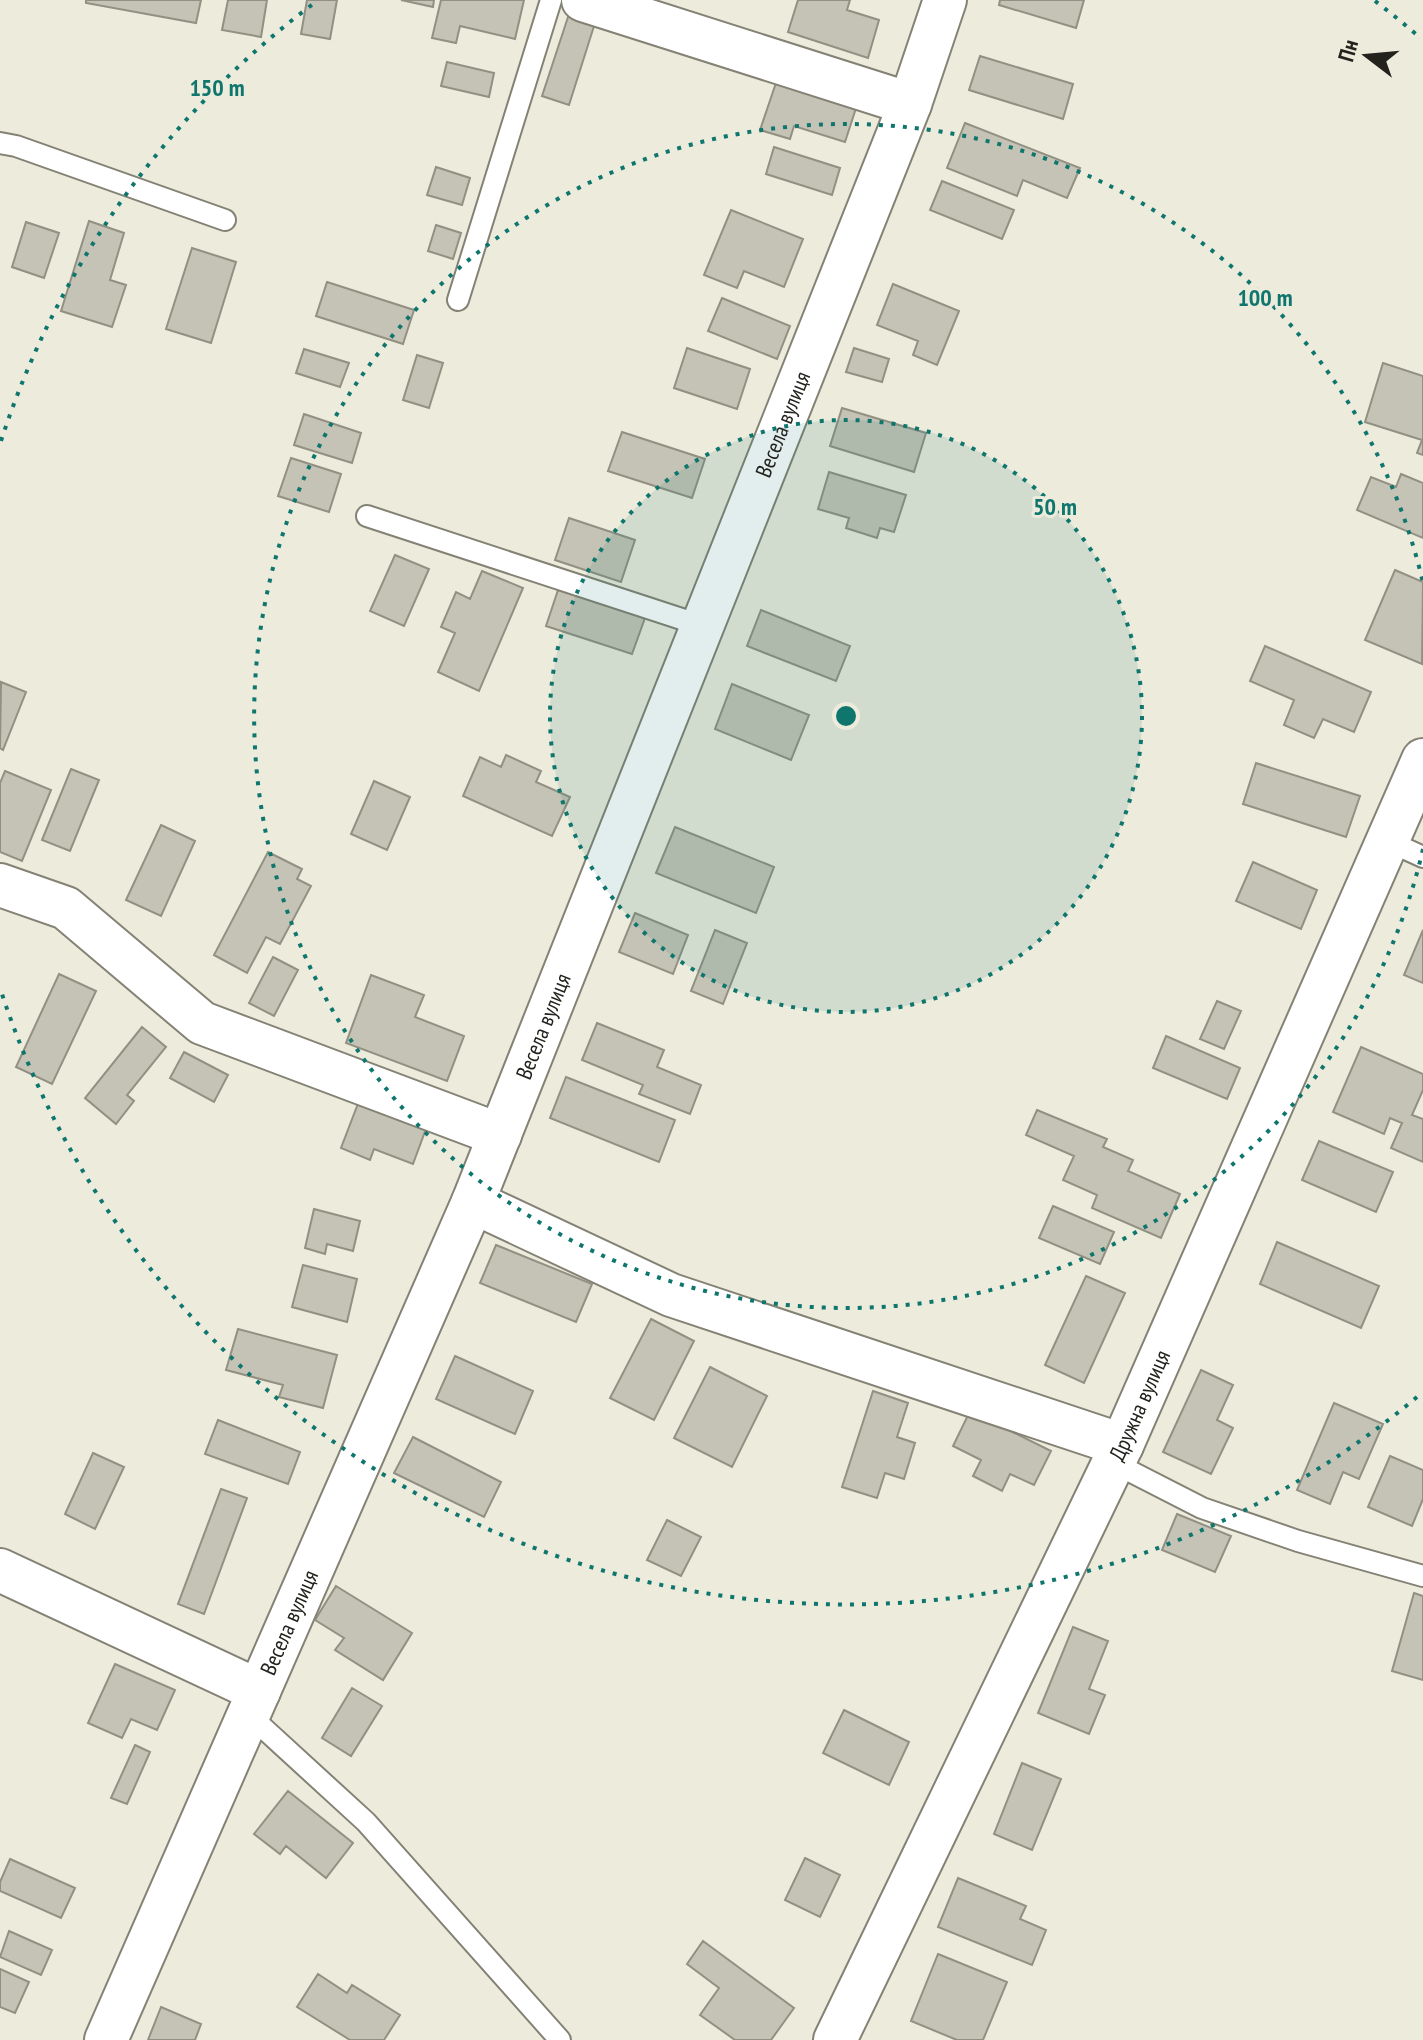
<svg xmlns="http://www.w3.org/2000/svg" width="1423" height="2040" viewBox="0 0 1423 2040" font-family="'PT Sans Narrow',sans-serif">
<rect width="100%" height="100%" fill="#edebdc"/>
<path fill="#c5c3b5" stroke="#929082" stroke-width="2" d="M86,0H201L196,23L86,3Z
M228,0H267L261,37L222,30Z
M307,0H337L330,39L301,34Z
M401,0H434L433,7Z
M441,0H524L515,39L460,26L456,43L432,38Z
M798,0H850L847,10L879,20L868,58L788,32Z
M1000,0H1084L1076,28L999,5Z
M569,14L595,23L569,105L542,96Z
M980,56L1073,84L1063,119L969,90Z
M447,62L494,73L489,97L441,86Z
M778,77L858,102L845,142L794,126L790,139L760,130Z
M965,123L1080,168L1067,198L1023,180L1017,196L947,168Z
M774,147L840,168L832,195L766,174Z
M436,167L470,178L462,205L427,195Z
M942,181L1014,210L1002,239L930,210Z
M731,210L803,239L784,287L744,271L737,288L704,275Z
M89,221L124,233L110,280L126,285L112,327L61,311Z
M26,222L59,233L44,278L12,267Z
M436,225L461,233L453,259L428,251Z
M192,248L236,262L211,343L166,329Z
M327,282L414,310L403,344L316,316Z
M893,284L959,311L937,365L913,355L918,341L877,325Z
M722,298L790,326L777,359L708,331Z
M687,348L750,369L737,409L674,388Z
M854,348L889,359L882,382L846,372Z
M304,349L349,363L340,387L296,373Z
M417,355L443,363L429,408L403,400Z
M1383,363L1423,376V455L1417,453L1422,440L1365,422Z
M842,408L926,433L914,472L830,446Z
M304,414L361,433L352,463L294,445Z
M622,432L705,459L692,498L608,471Z
M291,458L341,474L329,512L278,496Z
M829,472L906,495L894,532L880,528L877,538L846,528L849,518L818,509Z
M1401,474L1423,483V538L1357,510L1371,477L1396,487Z
M569,518L635,540L621,582L555,560Z
M395,555L429,569L404,626L370,611Z
M1395,570L1423,582L1422,664L1365,640Z
M482,571L523,588L479,691L438,672L455,633L441,627L456,592L470,599Z
M558,590L645,618L632,654L546,626Z
M761,610L850,646L836,681L747,646Z
M1265,646L1371,692L1354,732L1323,719L1314,738L1284,725L1294,700L1250,681Z
M1,682L26,692L3,750L0,748Z
M732,684L809,715L791,760L715,729Z
M506,755L541,771L536,782L570,797L552,836L463,796L480,757L501,767Z
M1256,763L1360,796L1346,837L1243,804Z
M71,769L99,780L70,851L42,840Z
M5,771L51,790L22,861L0,852V783Z
M374,781L410,797L387,850L351,834Z
M161,825L195,841L161,916L126,900Z
M675,827L774,867L756,913L656,873Z
M268,852L302,869L297,879L311,886L280,944L266,937L247,973L214,955Z
M1253,862L1317,890L1301,929L1236,901Z
M635,913L688,935L673,974L619,952Z
M715,930L747,943L723,1004L691,991Z
M1423,930V983L1404,975Z
M273,957L298,970L274,1016L249,1003Z
M59,974L96,991L52,1084L16,1067Z
M371,975L424,995L415,1017L464,1036L447,1081L346,1043Z
M1217,1001L1241,1011L1224,1049L1200,1039Z
M597,1023L664,1050L657,1067L701,1085L690,1114L639,1094L643,1085L582,1060Z
M142,1027L166,1047L127,1095L134,1101L116,1124L85,1098Z
M1166,1036L1240,1068L1227,1099L1153,1068Z
M1361,1047L1423,1074V1090L1412,1115L1423,1119V1162L1391,1148L1402,1123L1390,1118L1384,1134L1333,1112Z
M184,1052L228,1075L214,1102L170,1078Z
M566,1077L675,1120L659,1162L550,1118Z
M359,1101L427,1126L413,1164L374,1149L370,1160L341,1148Z
M1037,1110L1107,1139L1103,1147L1133,1160L1128,1171L1180,1194L1161,1238L1092,1208L1097,1195L1063,1180L1074,1156L1026,1135Z
M1319,1141L1393,1172L1376,1212L1302,1180Z
M1053,1206L1114,1232L1100,1264L1039,1238Z
M314,1209L360,1221L353,1251L327,1244L325,1254L305,1248Z
M1277,1242L1379,1286L1361,1328L1260,1284Z
M496,1245L592,1284L576,1322L480,1283Z
M303,1265L357,1279L347,1322L292,1307Z
M1086,1276L1125,1293L1084,1383L1045,1365Z
M651,1319L694,1341L654,1420L610,1398Z
M238,1329L337,1355L323,1408L279,1397L283,1385L226,1370Z
M455,1356L533,1391L515,1434L436,1399Z
M710,1367L767,1396L732,1467L674,1438Z
M1201,1370L1233,1385L1217,1420L1233,1428L1211,1474L1163,1452Z
M873,1391L908,1403L897,1437L915,1443L904,1479L885,1473L877,1498L842,1487Z
M1334,1403L1383,1424L1359,1479L1343,1472L1330,1504L1297,1490Z
M970,1411L1051,1451L1034,1485L1010,1474L1002,1491L973,1476L981,1460L953,1446Z
M218,1420L300,1452L288,1484L205,1454Z
M413,1437L501,1482L484,1517L394,1473Z
M93,1453L124,1467L95,1529L65,1514Z
M1390,1456L1423,1470V1499L1412,1526L1368,1507Z
M221,1489L247,1498L204,1614L178,1604Z
M1177,1514L1231,1536L1215,1572L1162,1550Z
M667,1520L701,1537L681,1576L647,1560Z
M336,1586L412,1633L383,1680L335,1650L344,1638L315,1620Z
M1414,1593L1423,1596V1680L1392,1671Z
M1073,1627L1108,1641L1089,1689L1105,1695L1089,1734L1038,1713Z
M115,1664L175,1690L157,1730L131,1719L122,1738L88,1723Z
M352,1688L382,1706L351,1756L322,1738Z
M844,1710L909,1742L889,1785L823,1753Z
M135,1745L150,1752L127,1804L111,1798Z
M1022,1763L1061,1779L1032,1850L994,1834Z
M288,1791L353,1843L326,1878L286,1846L280,1854L254,1834Z
M805,1858L840,1875L820,1917L785,1900Z
M10,1859L75,1888L61,1918L0,1891V1882Z
M958,1878L1026,1906L1020,1919L1046,1930L1032,1965L938,1927Z
M9,1931L52,1950L41,1975L0,1957Z
M703,1941L794,2008L771,2040H735L700,2015L719,1988L687,1964Z
M938,1954L1007,1982L983,2040H957L911,2021Z
M0,1969L29,1982L15,2013L0,2007Z
M318,1974L347,1993L352,1985L400,2015L384,2040H350L297,2007Z
M161,2007L201,2024L195,2040H148Z"/>
<g fill="none" stroke-linecap="round" stroke-linejoin="round">
<g stroke="#848274" stroke-width="24">
<path id="service" d="M0,143L16,146L225,220
M458,300L551,0
M367,516L703,626
M1388,841L1423,857
M1114,1463L1202,1508L1298,1541L1423,1576
M248,1714L366,1822L560,2040"/>
</g>
<g stroke="#848274" stroke-width="46">
<g id="minor">
<path d="M583,0L910,104"/>
<path d="M0,885L66,908L202,1023L500,1135"/>
<path d="M473,1202L671,1295L1122,1445"/>
<path d="M0,1570L259,1691"/>
<path id="s1" d="M106,2040L473,1202L910,104L945,0"/>
<path id="s2" d="M835,2040L1122,1445L1423,760"/>
</g>
</g>
<use href="#service" stroke="#fff" stroke-width="20"/>
<use href="#minor" stroke="#fff" stroke-width="42"/>
</g>
<circle cx="846" cy="716" r="296" fill="#0f766e" fill-opacity=".12"/>
<g fill="none" stroke="#0f766e" stroke-width="4" stroke-dasharray="4 8">
<circle cx="846" cy="716" r="296"/>
<path d="M1423 849A592 592 0 1 1 1423 583"/>
<path d="M1417 1397A889 889 0 0 1 1 991M1 441A889 889 0 0 1 317 1M1375 1A889 889 0 0 1 1417 35"/>
</g>
<g text-anchor="middle" stroke-width="6" stroke-linejoin="round" paint-order="stroke">
<g font-size="22" fill="#23221d" stroke="#edebdc">
<text dy="8" stroke="none"><textPath href="#s1" startOffset="1752">Весела вулиця</textPath></text>
<text dy="8" stroke="none"><textPath href="#s1" startOffset="1104">Весела вулиця</textPath></text>
<text dy="8" stroke="none"><textPath href="#s2" startOffset="704">Дружна вулиця</textPath></text>
<text dy="8" stroke="none"><textPath href="#s1" startOffset="456">Весела вулиця</textPath></text>
</g>
</g>
<circle cx="846" cy="716" r="12" fill="#0f766e" stroke="#edebdc" stroke-width="4"/>
<g font-size="24" text-anchor="middle" font-weight="bold" fill="#0f766e" stroke="#edebdc" stroke-width="6" stroke-linejoin="round" paint-order="stroke">
<text x="217" y="96">150 m</text>
<text x="1265" y="306">100 m</text>
<text x="1055" y="515">50 m</text>
</g>
<g transform="translate(1367 56) rotate(286)" stroke="#edebdc" stroke-width="6" paint-order="stroke">
<path d="M0-6L14 30L0 20L-14 30Z" fill="#23221d"/>
<text y="-12" font-size="22" font-weight="bold" text-anchor="middle" fill="#23221d">Пн</text>
</g>
</svg>
